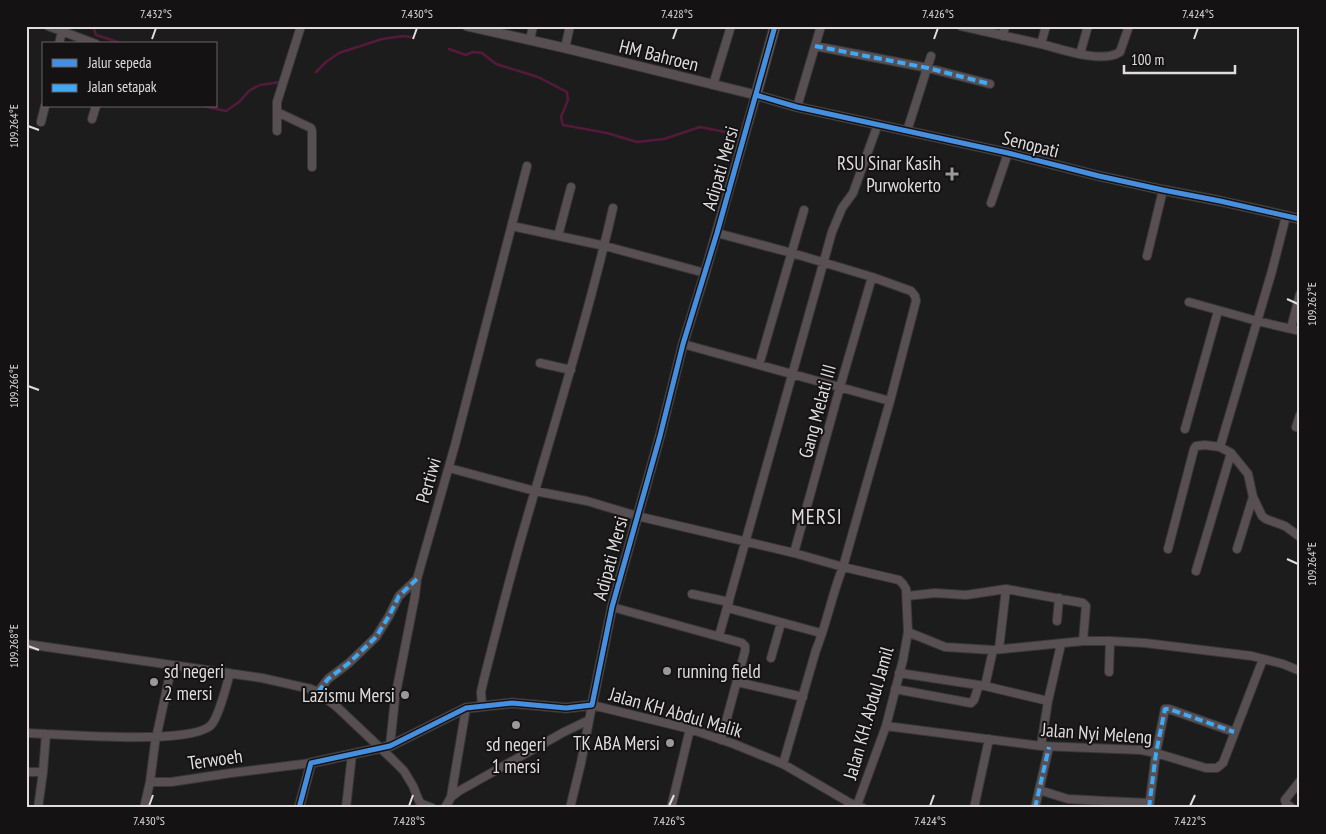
<svg xmlns="http://www.w3.org/2000/svg" width="1326" height="834" viewBox="0 0 1326 834" font-family="'PT Sans Narrow',sans-serif">
<rect width="100%" height="100%" fill="#1d1c1c"/>
<g fill="none" stroke-linecap="round" stroke-linejoin="round">
<path stroke="#551a3b" stroke-width="2.5" d="M93,26L96,35L124,44
M449,49L466,55L473,52L482,53L496,64L538,77L567,92L568,100L561,117L563,125L607,133L637,142L664,139L700,127L735,134
M316,72L326,62L339,53L382,39L403,36L411,37
M203,106L226,111L239,102L250,90L260,85L280,82"/>
<g stroke="#383737" stroke-width="10">
<path id="minor" d="M48,26L96,44
M301,26L277,102V112L311,128L312,131V167
M961,26C988,32 1014,38 1041,44C1061,49 1102,64 1120,52L1129,26
M1003,36L1005,26
M530,40L533,26
M59,44L62,31
M1041,44L1046,26
M815,46L928,68L990,84
M565,48L570,26
M1080,54L1088,26
M713,85L731,26
M797,107L821,26
M277,112V131
M92,119L96,106
M41,122L45,106
M907,131L931,56
M991,203L1008,153
M1286,216L1272,271L1220,447L1231,453L1248,474L1253,497L1262,516L1266,519L1285,526L1300,537
M512,226L605,246L705,273
M717,233L792,253L872,277L911,291L915,296L916,301L890,401L843,567C832,594 827,623 816,650L783,764
M558,236L571,187
M1147,256L1163,190
M1189,302L1257,321L1300,331
M1291,328L1300,294
M683,344L890,401
M540,363L571,370
M759,365L804,210
M1296,427L1300,415
M1185,429L1218,311
M449,468L535,491L587,501L637,516L794,553L843,567L899,580L903,584L906,589L908,632L903,660L886,726L856,808
M1168,549L1194,449L1196,446L1205,445L1220,447
M1237,549L1253,497
M794,553L840,387L872,277
M1196,571L1231,453
M692,594L729,602
M907,596L935,593L966,595L1006,589L1083,603L1086,606L1083,641
M612,607L742,643L745,646V651L721,740
M728,608L817,632
M1057,621L1059,598
M908,632L945,647L993,650L1083,641H1110L1145,643L1252,656L1283,664L1300,671
M719,636L832,232L842,208L853,193L878,124
M26,644L262,678L311,689L318,692L337,707L392,759L404,771L413,786L419,801L422,804L432,808
M999,649L1006,589
M771,658L781,623
M1109,672L1110,641
M899,673L985,686L1048,701
M737,682L803,697
M985,686L993,650
M895,689L971,703L974,700L979,685
M318,692L328,679L349,663L376,637L389,616L399,596L417,579
M482,705L481,692L483,683C497,628 511,572 527,518C557,415 589,312 613,208
M886,726L1041,746L1141,750L1156,753L1206,768H1217L1223,763L1263,659
M26,733L46,734
M390,746L395,698L415,596L417,579L455,445L527,166
M1041,746L1048,701L1061,644
M26,772H43
M150,782L155,743L172,665
M1039,790L1068,799L1105,801V808
M451,797L466,708
M1105,801L1149,803
M38,808L43,772L46,734C74,735 196,745 212,724C220,713 226,687 230,673
M144,808L150,782H171L231,773L311,763
M346,808L352,754
M445,808L451,797L459,791L564,732L589,720
M570,808L581,763L592,705L690,729L734,744L783,764L857,807L863,808
M671,808L690,729
M974,808L989,739
M1035,808L1049,747
M1149,808L1156,753L1165,709H1169L1234,732
M1292,808L1286,803L1285,800L1300,781"/>
</g>
<g stroke="#383737" stroke-width="11">
<path id="tertiary" d="M467,26L565,48L756,95L797,107L1008,153L1099,176L1163,190L1220,201L1300,219
M299,808L311,763L390,746L466,708L512,703L566,708L592,705L612,607L660,436L683,344L705,273L756,95"/>
</g>
<g stroke="#383737" stroke-width="12">
<path id="secondary" d="M756,95L775,26"/>
</g>
<use href="#minor" stroke="#584f53" stroke-width="8"/>
<use href="#tertiary" stroke="#584f53" stroke-width="9"/>
<use href="#secondary" stroke="#665a60" stroke-width="10"/>
<path stroke="#3fa9f5" stroke-width="4" stroke-dasharray="8 4" stroke-linecap="butt" d="M301,27V26
M815,46L928,68L990,84
M318,692L328,679L349,663L376,637L389,616L399,596L417,579
M1035,808L1049,747
M1149,808L1156,753L1165,709H1169L1234,732"/>
<g stroke="#151213" stroke-width="8">
<path id="cycleway" d="M756,95L797,107L1008,153L1099,176L1163,190L1220,201L1300,219
M299,808L311,763L390,746L466,708L512,703L566,708L592,705L612,607L660,436L683,344L717,233L775,26"/>
</g>
<use href="#cycleway" stroke="#468fdf" stroke-width="5"/>
</g>
<path fill="none" stroke="#dfddde" stroke-width="2" d="M152,39L156,28M413,39L417,28M673,39L677,28M934,39L938,28M1194,39L1198,28M28,126L39,130M1287,299L1298,304M28,386L39,390M1287,559L1298,564M28,646L39,650M149,806L153,795M409,806L413,795M669,806L674,795M930,806L934,795M1190,806L1195,795"/>
<g fill="#9b999a" stroke="#151213" stroke-width="2">
<path d="M949.5 166.5h5v5h5v5h-5v5h-5v-5h-5v-5h5z"/>
<circle cx="667" cy="671" r="5"/>
<circle cx="154" cy="682" r="5"/>
<circle cx="405" cy="695" r="5"/>
<circle cx="516" cy="725" r="5"/>
<circle cx="670" cy="743" r="5"/>
</g>
<g text-anchor="middle" stroke-width="4" stroke-linejoin="round" paint-order="stroke">
<g font-size="19" fill="#dfddde" stroke="#151213">
<text transform="translate(659 55) rotate(14)" y="7">HM Bahroen</text>
<text transform="translate(1031 144) rotate(14)" y="7">Senopati</text>
<text transform="translate(720 168) rotate(-74)" y="7">Adipati Mersi</text>
<text transform="translate(817 411) rotate(-75)" y="7">Gang Melati III</text>
<text transform="translate(428 480) rotate(-74)" y="7">Pertiwi</text>
<text transform="translate(610 558) rotate(-75)" y="7">Adipati Mersi</text>
<text transform="translate(676 712) rotate(16)" y="7">Jalan KH Abdul Malik</text>
<text transform="translate(868 713) rotate(-74)" y="7">Jalan KH. Abdul Jamil</text>
<text transform="translate(1097 733) rotate(4)" y="7">Jalan Nyi Meleng</text>
<text transform="translate(215 759) rotate(-8)" y="7">Terwoeh</text>
</g>
<g font-size="19" fill="#dfddde" stroke="#151213" text-anchor="end">
<text x="941" y="170">RSU Sinar Kasih<tspan x="941" dy="22">Purwokerto</tspan></text>
<text x="164" y="678" text-anchor="start">sd negeri<tspan x="164" dy="22">2 mersi</tspan></text>
<text x="677" y="678" text-anchor="start">running field</text>
<text x="395" y="702">Lazismu Mersi</text>
<text x="660" y="750">TK ABA Mersi</text>
<text x="516" y="751" text-anchor="middle">sd negeri<tspan x="516" dy="22">1 mersi</tspan></text>
</g>
<g font-size="21" letter-spacing="1" fill="#dfddde" stroke="#151213">
<text x="817" y="524">MERSI</text>
</g>
</g>
<rect width="1326" height="834" fill="none" stroke="#151213" stroke-width="55"/>
<rect x="42" y="42" width="175" height="65" fill="#151213" stroke="#666364"/>
<rect x="52" y="59" width="25" height="8" fill="#468fdf" stroke="#666364"/>
<text x="88" y="68" font-size="15" fill="#dfddde">Jalur sepeda</text>
<rect x="52" y="84" width="25" height="8" fill="#3fa9f5" stroke="#666364"/>
<text x="88" y="92" font-size="15" fill="#dfddde">Jalan setapak</text>
<path d="M1124 65v8h111v-8" fill="none" stroke="#dfddde" stroke-width="2.5"/>
<text x="1131" y="65" font-size="15" fill="#dfddde" stroke="#151213" stroke-width="4" paint-order="stroke">100 m</text>
<rect x="28" y="28" width="1270" height="778" fill="none" stroke="#dfddde" stroke-width="2"/>
<g font-size="12" text-anchor="middle" fill="#dfddde">
<text x="156" y="18">7.432°S</text>
<text x="417" y="18">7.430°S</text>
<text x="677" y="18">7.428°S</text>
<text x="938" y="18">7.426°S</text>
<text x="1198" y="18">7.424°S</text>
<text transform="translate(14 126) rotate(-90)" y="4">109.264°E</text>
<text transform="translate(1312 304) rotate(-90)" y="4">109.262°E</text>
<text transform="translate(14 386) rotate(-90)" y="4">109.266°E</text>
<text transform="translate(1312 564) rotate(-90)" y="4">109.264°E</text>
<text transform="translate(14 646) rotate(-90)" y="4">109.268°E</text>
<text x="149" y="825">7.430°S</text>
<text x="409" y="825">7.428°S</text>
<text x="669" y="825">7.426°S</text>
<text x="930" y="825">7.424°S</text>
<text x="1190" y="825">7.422°S</text>
</g>
</svg>
